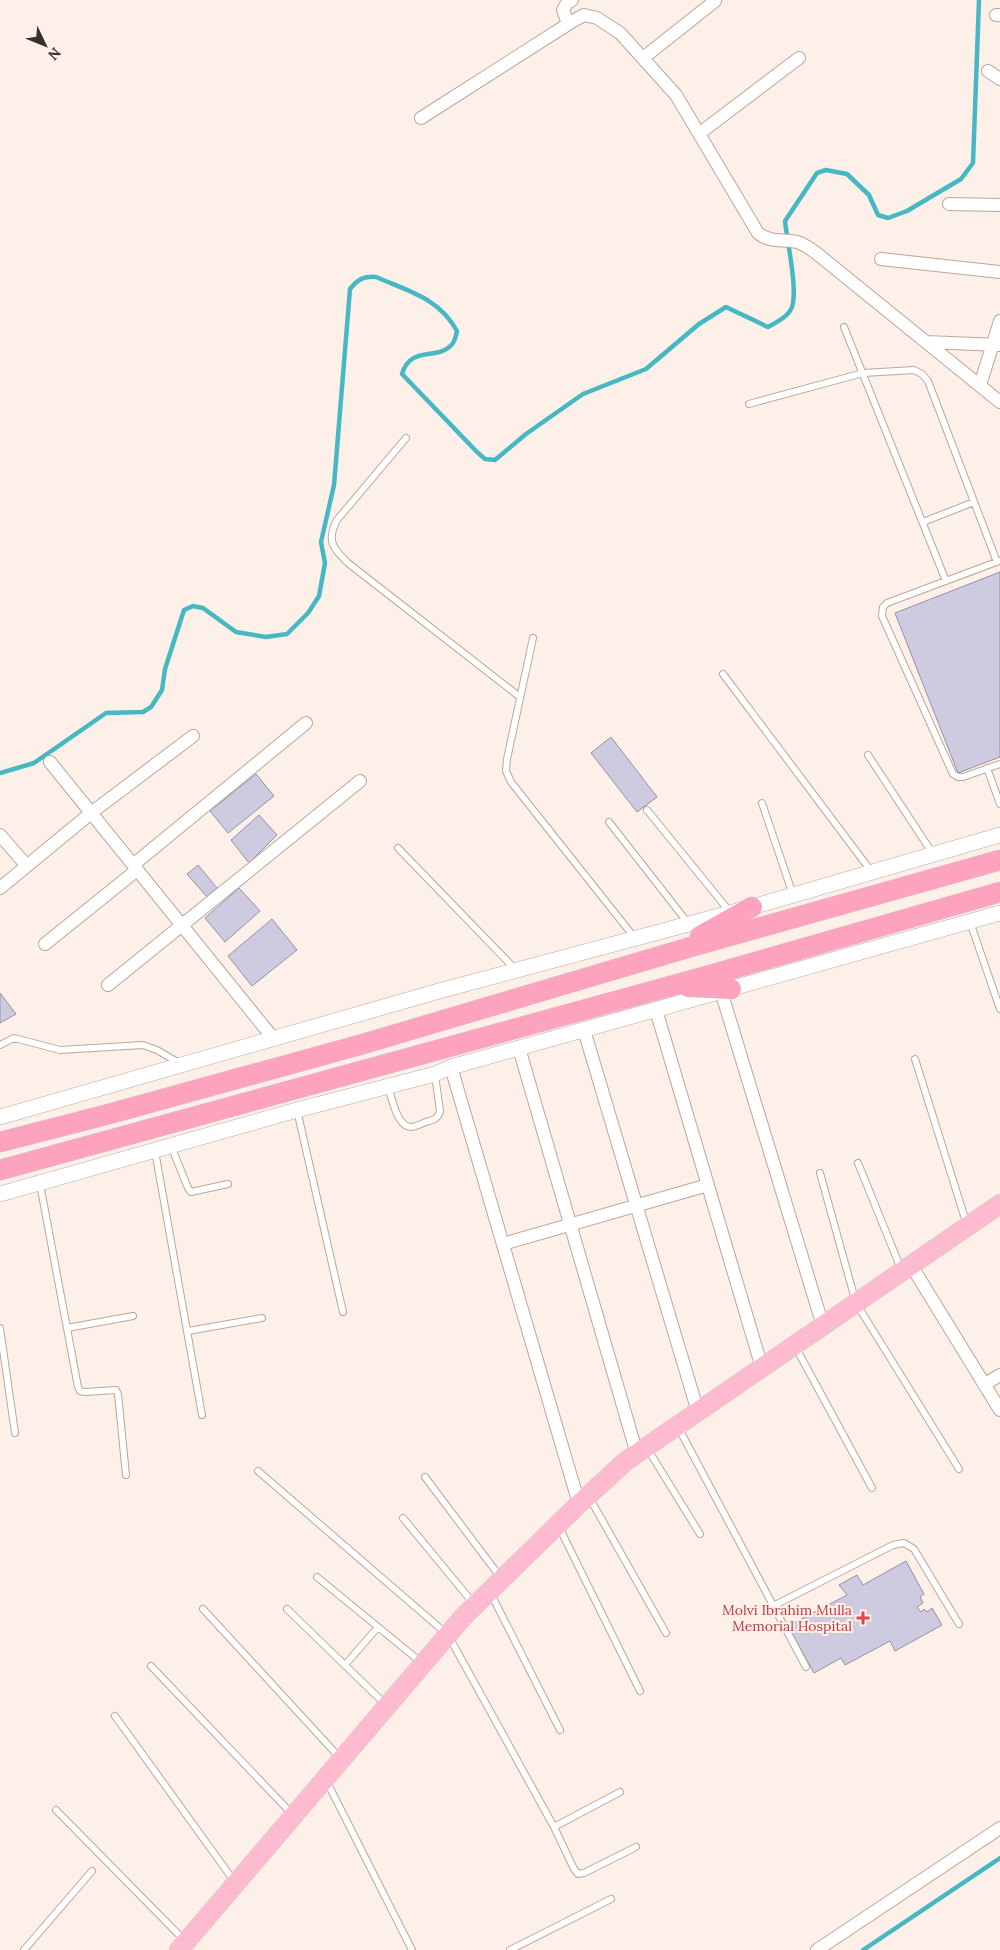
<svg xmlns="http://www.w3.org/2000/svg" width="1000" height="1950" viewBox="0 0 1000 1950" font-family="Lora,serif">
<rect width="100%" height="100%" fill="#fdf0e8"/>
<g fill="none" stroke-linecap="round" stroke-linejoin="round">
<path stroke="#46b8c3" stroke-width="4.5" d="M0,773L34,763L106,713L143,712L151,707L162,690L165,669L184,610L193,606L203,608L236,632L266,637L287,634L308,613L319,596L325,563L321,542L334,485L350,289C358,279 364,276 376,277C408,291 439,298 457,331C456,335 455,340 453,343C439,362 411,344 402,374L477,452L485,459L495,460L526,434L583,394L646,369L699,324L726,307L768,327C777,322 788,317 792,307C798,288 787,242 785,221L817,173L826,170L847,174L869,195L878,215L888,218L907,211L961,179L973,163L979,0
M863,1950L1000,1858"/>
</g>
<path fill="#cecae0" stroke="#9490a5" d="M1000,572V757L958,773L895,613Z
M611,737L657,797L637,812L591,753Z
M256,774L274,796L228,833L210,811Z
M259,815L277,835L249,863L231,840Z
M198,865L217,888L207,897L187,874Z
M239,888L260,911L225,942L205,918Z
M272,919L297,950L252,986L228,956Z
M0,993L16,1014L0,1023Z
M906,1561L924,1594L920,1597L923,1603L917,1607L921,1612L924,1609L927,1612L932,1608L942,1625L895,1651L890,1641L845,1665L841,1658L814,1673L788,1626L847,1595L839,1585L857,1575L863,1585Z"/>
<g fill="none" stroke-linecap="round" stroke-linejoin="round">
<g stroke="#bba79a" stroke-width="8">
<path id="service" d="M844,327L946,581
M749,404L863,373L914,370L922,374L928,381L997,562
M406,438L337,520C326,541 333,548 348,563L520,697
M923,522L974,502
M999,561L887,603L883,607L882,616L953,774L958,777H963L1000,764
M533,638L507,759L506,771L511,782L634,937
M723,674L871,871
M868,755L933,854
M987,768L1000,804
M762,803L793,895
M647,810L730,912
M609,822L688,923
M398,848L515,969
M970,922L1000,1009
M0,1045L14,1038L60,1050L143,1045L157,1050L179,1063
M915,1059L967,1225
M388,1087C392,1098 397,1127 411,1127C415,1127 421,1124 426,1122C433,1120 438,1119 440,1111L435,1075
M297,1110L343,1312
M171,1146L188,1188L191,1192L228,1184
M155,1151L202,1415
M858,1163L901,1269
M820,1173L856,1303L959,1469
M40,1184L78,1387L80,1391L85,1392L116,1390L118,1394L126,1475
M0,1328L15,1433
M67,1328L133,1316
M188,1331L262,1318
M795,1346L872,1488
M678,1427L806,1667
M647,1448L700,1534
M258,1471L448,1635L554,1827L574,1869L578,1874L584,1873L636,1847
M425,1477L501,1578
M589,1497L666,1633
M403,1518L474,1604
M559,1527L640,1691
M317,1577L422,1663
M490,1592L560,1730
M773,1606L893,1545L904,1543L914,1549L959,1624
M203,1609L341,1759
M287,1609L385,1704
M345,1665L378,1627
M151,1666L293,1815
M115,1716L234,1881
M326,1780L412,1950
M56,1810L185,1941
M554,1827L620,1792
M24,1950L92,1871
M510,1950L611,1899"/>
</g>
<g stroke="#bba79a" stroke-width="14">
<path id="minor" d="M996,15H1000
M568,24L563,10L567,3L572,0
M643,58L715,1
M988,71L1000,79
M421,118L573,21L584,15L597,18L620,33L676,95L758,233C770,243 783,239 797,242C804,244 809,248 815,252L1000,402
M700,133L799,58
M949,204L1000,205
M881,259L1000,272
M926,342L1000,345
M980,385L1000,321
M50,762L273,1038
M0,835L27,866
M133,865L306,723
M0,888L91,813L193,736
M45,944L137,870
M108,985L360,781
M721,991L823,1326
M656,1010L762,1368
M584,1030L698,1412
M519,1048L637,1454
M451,1067L579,1504
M503,1244L708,1185
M911,1265L1000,1410
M984,1385L1000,1375
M817,1950L1000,1828"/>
</g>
<g stroke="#bba79a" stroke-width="16">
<path id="tertiary" d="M0,1117L439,991L752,907L1000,835
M0,1194L297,1110L435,1074L451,1067L1000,913"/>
</g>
<g stroke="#d3d1d0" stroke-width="20">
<path id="primary" d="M179,1950L463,1617L579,1504L626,1461L1000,1204"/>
</g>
<g stroke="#d3d1d0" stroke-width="21">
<path id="trunk" d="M700,936L752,907
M688,987L731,989
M0,1142L109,1114L363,1044L694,946L1000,860
M0,1170L700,978L1000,892"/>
</g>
<use href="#service" stroke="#fff" stroke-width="6"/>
<use href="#minor" stroke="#fff" stroke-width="12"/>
<use href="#tertiary" stroke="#fff" stroke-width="15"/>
<use href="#primary" stroke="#febace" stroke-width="19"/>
<use href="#trunk" stroke="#fea3be" stroke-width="20"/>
</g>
<path fill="#e0444e" stroke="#fdf0e8" stroke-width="2" d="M860.5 1610.5h5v5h5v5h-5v5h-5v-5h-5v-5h5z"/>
<g text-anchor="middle" stroke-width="4" stroke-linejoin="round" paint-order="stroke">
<g font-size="14" fill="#be3a42" stroke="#fdf0e8" text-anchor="end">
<text x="852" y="1615">Molvi Ibrahim Mulla<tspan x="852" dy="16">Memorial Hospital</tspan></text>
</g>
</g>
<g transform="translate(45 45) rotate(133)" stroke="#fdf0e8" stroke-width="4" paint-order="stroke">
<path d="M0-4L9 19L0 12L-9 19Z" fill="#38302b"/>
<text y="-8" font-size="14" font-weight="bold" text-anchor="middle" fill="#38302b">N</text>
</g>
</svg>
